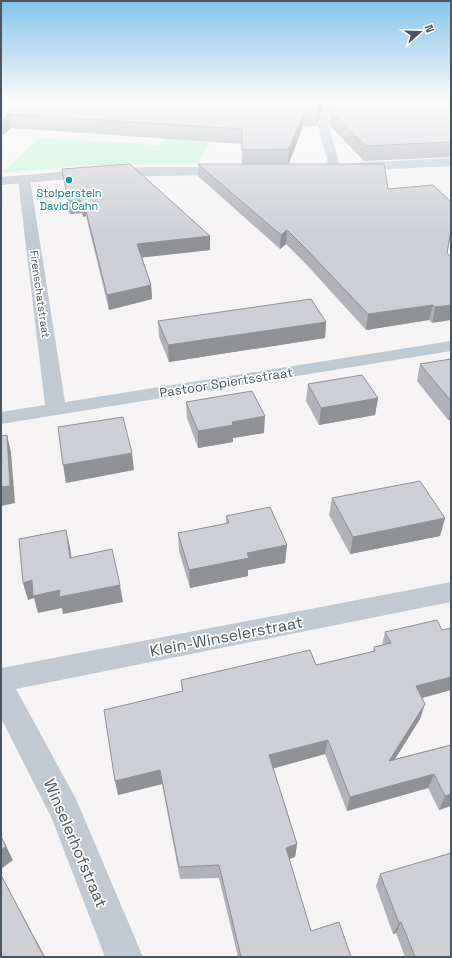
<svg xmlns="http://www.w3.org/2000/svg" width="452" height="958" viewBox="0 0 452 958" font-family="'Space Grotesk',sans-serif">
<rect width="100%" height="100%" fill="#f5f3f3"/>
<path fill="#c3f1d5" d="M190,105L222,119L199,163L77,166L4,173V171L39,138L159,145L164,140Z"/>
<g fill="none" stroke-linecap="round" stroke-linejoin="round">
<path fill="#c1cad2" fill-rule="evenodd" d="M326,101H336L328,125L341,168L339,171H331L329,168L318,125Z"/>
<path fill="#c1cad2" fill-rule="evenodd" d="M24,175L28,176L30,179L65,402L451,341V351L1,424V412L45,405L18,179L20,176Z
M451,582V602L16,689L76,799L143,957H105L52,819L1,718V668Z"/>
<path fill="#c1cad2" fill-rule="evenodd" d="M451,158V166L354,171L350,170L348,167L350,164L354,163Z
M149,167H227L231,168L233,171L231,174L227,175L92,177L1,185V177L92,169Z"/>
</g>
<path fill="#b0b2b7" d="M1,101H325L317,126H303L289,164L388,189L447,253L432,323L429,320L366,330L305,263L286,244L280,249L198,176V164H242V144L11,128Z
M451,101V157L364,161L330,126L331,112Z
M62,169L210,250L142,257L151,285L152,299L109,310L86,216L83,217L82,213L70,214L64,182Z
M158,321L326,322L325,338L169,362L159,337Z
M451,359V420H448L417,381L420,364Z
M308,384L378,398L375,415L319,425L306,401Z
M186,402L264,433L233,438V442L198,448L187,418Z
M332,498L445,518L440,536L350,554L329,515Z
M226,516L287,545L285,563L248,570V576L190,588L179,551L178,533L226,524Z
M451,628V690L422,698L420,719L395,759L451,745V806L439,810L428,788L347,811L325,754L273,768L297,844L295,857L289,859L311,931L351,957H238L219,878L180,879L162,784L118,795L182,691L181,680L316,665L373,651L374,647L382,645L385,632L442,630Z
M380,874L451,957H405L396,933L393,934L376,886Z"/>
<path fill="#909195" d="M321,101H325L317,126L318,112Z
M304,112L303,126L288,165L289,149Z
M9,114L11,128L1,137V120Z
M80,200L82,213L70,214L68,201Z
M81,203H84L86,216L83,217Z
M287,230L286,244L280,249L281,235Z
M210,236V250L139,258L137,244Z
M151,285L152,299L109,310L107,295Z
M433,305L429,320L366,330L368,314Z
M451,305V320L432,323L435,307Z
M326,322L325,338L169,362L168,345Z
M378,398L375,415L319,425L321,408Z
M451,410V420H448Z
M265,416L264,433L233,438V442L198,448V431L232,422Z
M7,435L11,452L15,503L1,506V487Z
M132,453L134,470L66,483L63,465Z
M445,518L440,536L350,554L353,537Z
M66,530L70,547L74,575L70,558Z
M287,545L285,563L248,570V576L190,588L189,570L247,553Z
M32,580L120,585L123,602L63,614L62,608L38,613L34,598L28,600L23,583Z
M451,677V690L411,701L416,686Z
M425,704L420,719L385,775L389,761Z
M328,740L325,754L268,770L269,755Z
M160,770L162,784L118,795L115,781Z
M434,774L428,788L347,811L350,797Z
M451,794V806L439,810L445,796Z
M297,844L295,857L284,861L286,848Z
M6,846L13,860L1,869V850Z
M1,875L45,957H44Z
M401,922L396,933L393,934L399,923Z"/>
<path fill="#cdcfd5" stroke="#909195" d="M1,101H321L318,112H304L289,149L242,150V129L9,114L1,120Z
M335,101H451V142L366,146L331,112Z
M130,164L210,236L137,244L151,285L107,295L84,203H81L80,200L68,201L62,169Z
M198,164H384L388,189L433,185L451,202V230L447,253L451,257V305L435,307L433,305L368,314L306,249L287,230L281,235Z
M311,299L326,322L168,345L158,321Z
M451,359V401L420,364Z
M362,375L378,398L321,408L308,384Z
M252,391L265,416L232,422L233,425L198,431L186,402Z
M123,417L132,453L63,465L58,427Z
M7,435L10,486L1,487V436Z
M420,481L445,518L353,537L332,498Z
M270,507L287,545L247,553L249,558L189,570L178,533L229,523L226,516Z
M66,530L70,558L112,549L120,585L59,597L60,590L33,596L32,580L23,583L19,539Z
M437,620L442,630L451,628V677L416,686L425,704L389,761L451,745V794L445,796L434,774L350,797L328,740L269,755L297,844L286,848L311,931L339,922L351,957H241L219,865L179,867L160,770L115,781L104,710L183,691L181,680L310,650L316,665L375,651L374,647L391,643L385,632Z
M1,837L6,846L1,850Z
M451,853V957H415L401,922L399,923L380,874Z
M1,875L44,957H1Z"/>
<linearGradient id="sky" x2="0" y2="1"><stop stop-color="#85c3ea"/><stop offset="0.43" stop-color="#fafafa"/><stop offset="1" stop-color="#fafafa" stop-opacity="0"/></linearGradient>
<rect width="452" height="235" fill="url(#sky)"/>
<circle fill="#0f9aa8" stroke="#fff" stroke-width="1.5" cx="69" cy="180" r="4"/>
<g text-anchor="middle" stroke-width="3.5" stroke-linejoin="round" paint-order="stroke">
<g font-size="11" fill="#0d838f" stroke="#fff">
<text x="69" y="197">Stolperstein<tspan x="69" dy="13">David Cahn</tspan></text>
</g>
<g font-size="11" fill="#4a5661" stroke="#fff">
<text transform="translate(40 294) rotate(82)" y="4">Firenschatstraat</text>
</g>
<g font-size="13" fill="#4a5661" stroke="#fff">
<text transform="translate(226 382) rotate(-9)" y="5">Pastoor Spiertsstraat</text>
</g>
<g font-size="16" fill="#4a5661" stroke="#fff">
<text transform="translate(226 636) rotate(-11)" y="6">Klein-Winselerstraat</text>
<text transform="translate(76 843) rotate(67)" y="6">Winselerhofstraat</text>
</g>
</g>
<rect width="452" height="958" fill="none" stroke="#4a5661" stroke-width="4"/>
<g transform="translate(420 32) rotate(70)" stroke="#ffffff" stroke-width="3" paint-order="stroke">
<path d="M0-3L7 15L0 10L-7 15Z" fill="#4a5661"/>
<text y="-6" font-size="11" font-weight="bold" text-anchor="middle" fill="#4a5661">N</text>
</g>
</svg>
